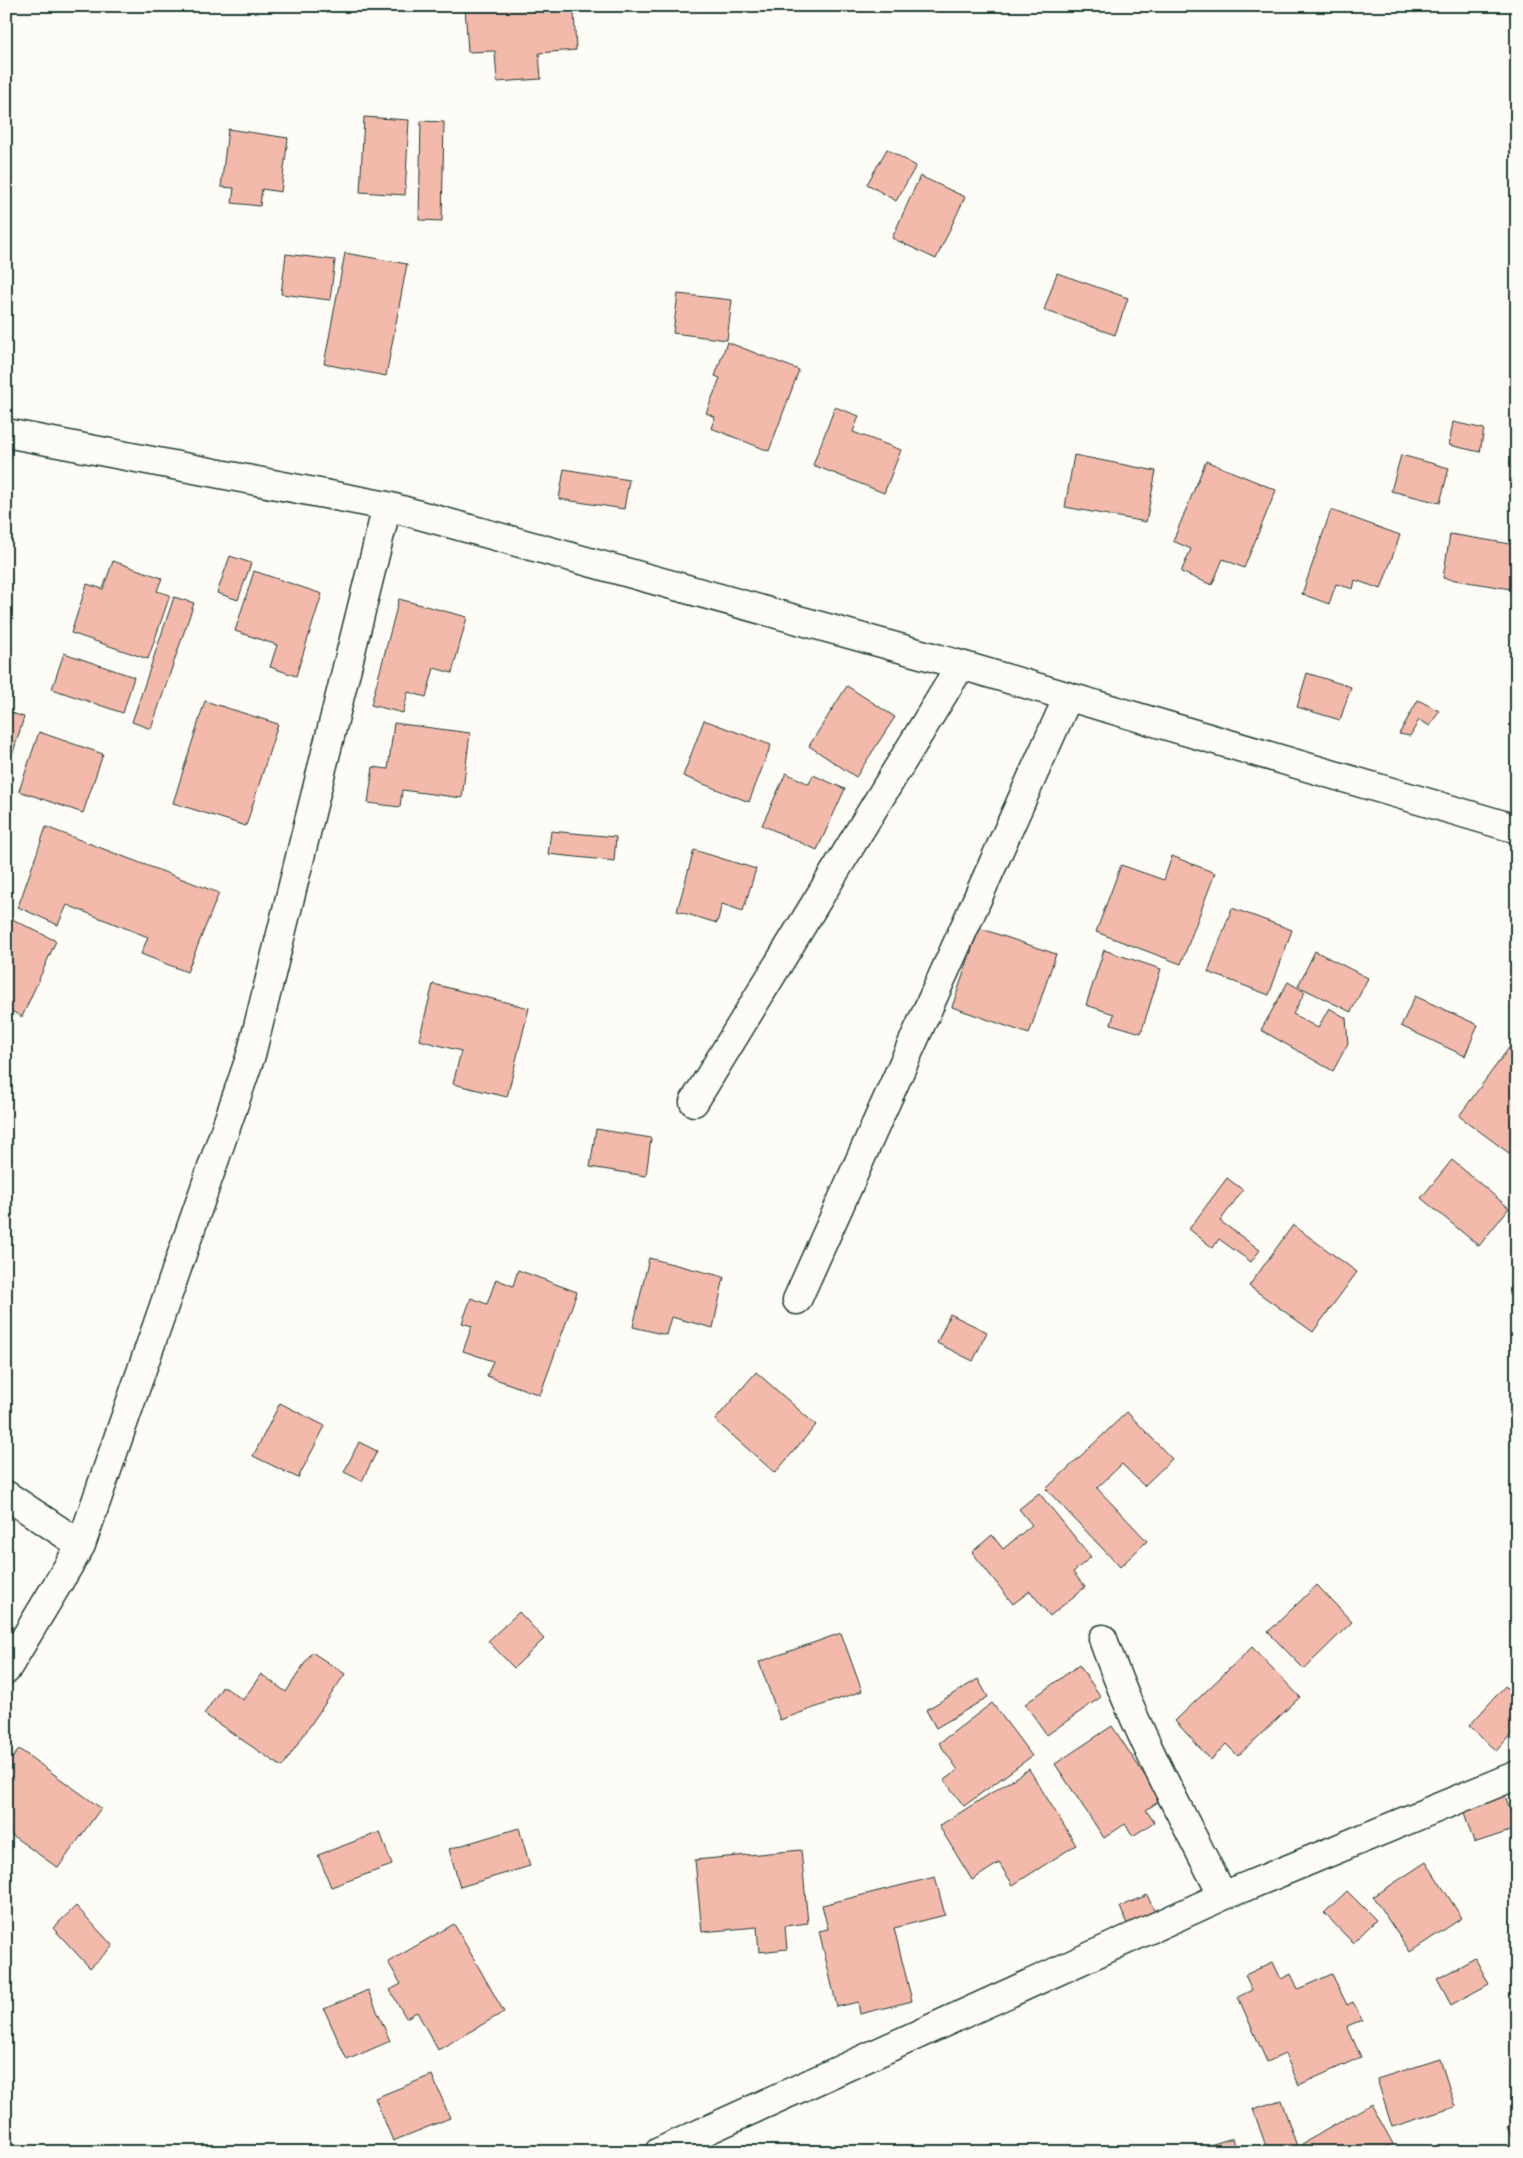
<svg xmlns="http://www.w3.org/2000/svg" width="1523" height="2158" viewBox="0 0 1523 2158" font-family="Pangolin,sans-serif">
<rect width="100%" height="100%" fill="#fdfcf7"/>
<filter id="ink" filterUnits="userSpaceOnUse"><feTurbulence type="fractalNoise" baseFrequency=".02" numOctaves="2"/><feDisplacementMap in="SourceGraphic" scale="10" xChannelSelector="R" yChannelSelector="G"/><feConvolveMatrix kernelMatrix="1 2 1 2 8 2 1 2 1" color-interpolation-filters="sRGB"/></filter>
<g filter="url(#ink)">
<path fill="#f3baab" stroke="#1f3d34" d="M465,6H561L574,11L576,50L539,53L541,79L497,82L495,51L468,52Z
M364,117L409,120L405,195L360,192Z
M421,121L444,122L442,221L419,220Z
M228,129L288,138L281,192L262,189L260,206L232,203L234,188L221,187Z
M887,149L916,166L896,201L867,184Z
M920,176L965,197L936,259L892,238Z
M345,253L407,264L386,376L324,364Z
M286,254L335,260L330,300L281,294Z
M1057,273L1128,298L1115,335L1044,310Z
M678,294L732,300L727,340L673,333Z
M727,342L799,370L769,451L711,428L715,417L706,413L720,378L715,376Z
M835,407L859,416L853,432L901,450L884,493L813,465Z
M1453,422L1484,429L1480,452L1449,445Z
M1074,455L1156,471L1146,522L1065,507Z
M1401,455L1449,468L1440,503L1391,491Z
M1206,461L1276,490L1244,568L1223,559L1212,585L1181,572L1191,549L1173,541Z
M564,469L629,480L624,509L559,499Z
M1331,510L1400,535L1381,589L1355,580L1353,589L1336,584L1329,604L1302,594Z
M1450,534L1517,545V590L1443,578Z
M230,556L251,563L238,600L217,593Z
M113,561L162,578L157,591L170,595L148,659L71,633L87,584L103,589Z
M254,571L322,594L296,676L270,667L277,645L235,631Z
M174,597L194,603L151,729L132,722Z
M399,599L467,617L452,673L434,668L426,697L408,692L403,713L371,705Z
M64,653L134,677L123,713L52,689Z
M1307,673L1351,687L1340,720L1297,707Z
M847,686L895,717L856,777L809,746Z
M1418,700L1439,711L1430,726L1419,720L1410,736L1399,734Z
M205,701L278,724L246,826L173,803Z
M6,711L24,717L6,775Z
M704,720L771,745L749,802L683,776Z
M394,723L470,733L462,798L402,790L400,807L368,803L373,767L388,769Z
M39,732L103,754L83,813L19,791Z
M786,773L809,784L813,775L845,789L817,850L762,825Z
M46,827L219,893L187,972L141,954L148,937L67,905L58,925L18,907Z
M551,831L616,837L614,861L548,854Z
M694,850L756,869L743,911L722,904L717,923L677,911Z
M1172,856L1215,873L1181,964L1096,932L1121,865L1164,880Z
M1232,908L1292,930L1269,995L1208,972Z
M6,916L56,941L22,1017L6,1008Z
M979,928L1056,954L1029,1034L952,1007Z
M1104,950L1161,969L1141,1033L1111,1024L1114,1014L1086,1005Z
M1315,951L1368,978L1351,1012L1298,986Z
M1288,982L1305,992L1293,1014L1318,1028L1329,1008L1346,1018L1348,1043L1333,1071L1261,1030Z
M433,984L529,1008L507,1097L453,1084L461,1051L419,1040Z
M1415,996L1478,1025L1465,1056L1401,1026Z
M1511,1045L1517,1049V1159L1459,1116Z
M596,1129L651,1138L646,1176L590,1167Z
M1452,1160L1509,1208L1479,1246L1421,1198Z
M1227,1178L1243,1190L1220,1221L1260,1250L1251,1262L1219,1239L1213,1248L1189,1229Z
M1293,1225L1357,1272L1313,1332L1249,1286Z
M649,1258L724,1277L713,1328L671,1317L666,1335L633,1327Z
M518,1270L577,1292L540,1395L487,1376L493,1361L463,1351L472,1326L462,1323L471,1298L487,1304L496,1279L513,1286Z
M950,1314L987,1332L973,1361L937,1343Z
M756,1372L816,1425L775,1473L715,1420Z
M280,1403L325,1426L298,1478L253,1456Z
M1127,1412L1172,1459L1144,1486L1122,1464L1097,1488L1147,1541L1120,1567L1046,1489Z
M359,1442L377,1451L362,1481L344,1472Z
M1039,1493L1091,1557L1073,1572L1085,1587L1050,1616L1030,1591L1013,1604L972,1552L992,1535L1003,1549L1032,1525L1019,1509Z
M1317,1585L1352,1622L1304,1669L1268,1632Z
M519,1612L544,1639L514,1668L488,1641Z
M841,1633L862,1691L780,1720L759,1662Z
M1252,1647L1300,1697L1238,1756L1226,1744L1211,1760L1175,1721Z
M312,1652L345,1674L282,1767L204,1714L223,1686L243,1700L261,1674L286,1692Z
M1079,1665L1101,1697L1047,1735L1025,1704Z
M978,1679L988,1697L936,1728L926,1710Z
M1505,1686L1517,1698V1728L1496,1751L1469,1726Z
M992,1703L1032,1756L964,1806L944,1780L958,1770L939,1743Z
M1112,1726L1161,1800L1146,1810L1154,1822L1133,1836L1125,1824L1104,1838L1055,1764Z
M19,1749L101,1808L58,1868L6,1831V1767Z
M1029,1769L1076,1845L1013,1885L999,1863L972,1880L939,1826Z
M1504,1792L1516,1829L1474,1843L1462,1806Z
M519,1828L530,1866L460,1887L449,1849Z
M380,1832L392,1865L331,1887L318,1855Z
M801,1850L808,1923L785,1926L787,1949L759,1952L757,1927L702,1932L695,1860Z
M1426,1862L1462,1918L1410,1952L1373,1897Z
M935,1877L945,1915L894,1928L912,2001L860,2014L858,2002L837,2007L819,1931L828,1929L822,1905Z
M1347,1891L1376,1920L1353,1943L1324,1913Z
M1147,1895L1158,1919L1130,1931L1120,1907Z
M76,1906L113,1946L90,1968L53,1928Z
M454,1924L504,2012L438,2050L417,2012L406,2018L390,1990L401,1984L388,1962Z
M1475,1958L1489,1984L1451,2005L1437,1979Z
M1273,1962L1281,1979L1291,1974L1298,1989L1332,1974L1347,2005L1353,2002L1362,2020L1347,2026L1361,2057L1299,2085L1285,2054L1267,2062L1238,1997L1252,1990L1245,1975Z
M368,1990L390,2041L347,2060L324,2009Z
M1440,2059L1455,2107L1392,2127L1377,2079Z
M432,2075L450,2118L393,2141L375,2098Z
M1281,2100L1299,2152H1268L1253,2109Z
M1371,2104L1393,2144L1379,2152H1306L1302,2144Z
M1517,2123V2147L1508,2126Z
M1233,2138L1237,2152H1186Z"/>
<g fill="none" stroke-linecap="round" stroke-linejoin="round">
<g stroke="#1f3d34" stroke-width="31">
<path id="minor" d="M6,433L387,506L961,665L1517,829
M694,1102L961,665
M797,1300L1068,697
M6,1495L81,1545
M1103,1639C1134,1728 1180,1812 1223,1896
M6,1670L81,1545L251,1055L387,506
M659,2152L1223,1896L1517,1775"/>
</g>
<use href="#minor" stroke="#fdfcf7" stroke-width="28"/>
</g>
</g>
<rect width="1523" height="2158" fill="none" stroke="#fdfcf7" stroke-width="25"/>
<rect x="12" y="12" width="1498" height="2133" fill="none" stroke="#1f3d34" stroke-width="2" filter="url(#ink)"/>
</svg>
